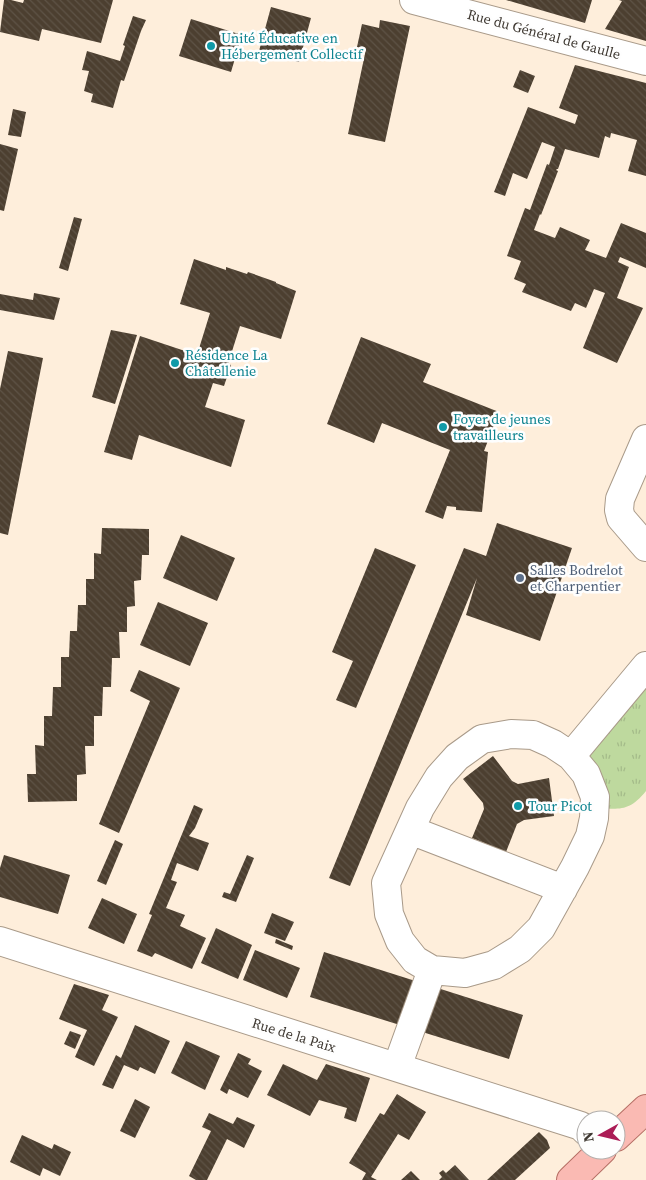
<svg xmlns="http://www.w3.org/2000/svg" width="646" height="1180" viewBox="0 0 646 1180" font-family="'Source Serif 4',serif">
<defs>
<pattern id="park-tufts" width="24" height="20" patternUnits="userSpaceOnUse" patternTransform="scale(1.25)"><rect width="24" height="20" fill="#bed99e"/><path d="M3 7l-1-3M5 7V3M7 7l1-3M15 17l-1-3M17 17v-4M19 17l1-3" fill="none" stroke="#a4bb89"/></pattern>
<pattern id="building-back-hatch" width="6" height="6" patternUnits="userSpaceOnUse" patternTransform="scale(1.25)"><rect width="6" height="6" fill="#4c3f30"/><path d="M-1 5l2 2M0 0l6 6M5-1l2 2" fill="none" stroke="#5e5346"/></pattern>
</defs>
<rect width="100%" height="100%" fill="#feeedb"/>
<path fill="url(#park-tufts)" d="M646,666V791C629,812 620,809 595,808L571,756Z"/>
<path fill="url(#building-back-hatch)" d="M4,0H11L23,3L24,0H113L101,43L42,29L39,41L0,32Z
M506,0H592L585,23Z
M619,0H646V41L605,29L622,1Z
M271,7L311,18L299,62L259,51Z
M133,16L146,20L141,31L124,81L121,80L113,108L91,102L93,94L84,91L89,71L82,70L87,51L120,61L125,46L123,45Z
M191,19L242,35L231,72L179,56Z
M380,20L410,26L385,142L348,134L366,49L357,47L362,24L379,28Z
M575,65L646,83V176L628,171L637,140L611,133L610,138L605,136L599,158L565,149L558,169H557L556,170L558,171L541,215L540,214L534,230L555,238L560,227L590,240L585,250L606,258L621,223L646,233V268L620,257L618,262L629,267L617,298L643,308L617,363L583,348L605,293L594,289L586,308L575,303L571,311L522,292L526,284L514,279L521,261L507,256L525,208L530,210L547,164L549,165L555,147L542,142L527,179L513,173L505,196L494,192L528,107L575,124L578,115L559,108Z
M520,70L535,76L528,93L513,87Z
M13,109L26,112L21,137L8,135Z
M0,144L18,149L4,211L0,210Z
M74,217L82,219L68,271L59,268Z
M194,259L226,270V267L247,274L248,272L276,282V283L296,291L281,339L240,326L228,364L231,365L224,386L213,383L205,407L245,420L231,467L139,435L132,460L104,452L140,336L197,355L210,313L180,304Z
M34,293L60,298L54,320L0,310V294L33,300Z
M111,330L137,335L115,404L92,397Z
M361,337L431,364L423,382L499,412L484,451L488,452L482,512L456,510V507L447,506L443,519L425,512L450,450L382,423L374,443L327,424Z
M8,351L43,358L8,535L0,533V389Z
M497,523L572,548L540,641L466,615L477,578L350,886L329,878L464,548L486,556Z
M102,528L149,529V555H142L141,580L134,581L135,606L127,607V632H119L120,658H112L111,687H103L102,716H94V746H85L86,774L77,775V801L28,802L27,774H36L35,745L44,746V716H52L53,687H61V657H69L70,631H77L78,605H86V579H94V553L101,554Z
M181,535L235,558L217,601L163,578Z
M375,548L416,565L356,708L336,700L353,661L332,652Z
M158,602L208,623L190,666L140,645Z
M139,670L180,688L119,833L99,824L150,701L130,691Z
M493,756L512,781L518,784L549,778L554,816L524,820L517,824L506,852L472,838L484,809L483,803L463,779Z
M194,805L203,809L195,828L189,836L209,843L198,871L177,863L171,880L177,882L166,908L185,915L180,926L206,938L192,969L155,953L152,957L137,951L152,915L149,914Z
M115,840L123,844L106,885L97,881Z
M4,855L70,875L58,914L0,897V868Z
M247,855L254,858L236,902L222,897L224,892L230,894Z
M102,898L137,914L124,944L88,928Z
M272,913L294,922L285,941L264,933Z
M216,928L252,945L238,979L201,963Z
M276,939L293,946L292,950L275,943Z
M255,950L300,968L287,998L243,980Z
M324,952L523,1015L509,1059L310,997Z
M74,984L109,995L102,1010L118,1017L94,1066L75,1057L87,1030L59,1019Z
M135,1025L170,1041L155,1074L140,1067L138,1071L124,1065L113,1089L102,1085L116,1055L121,1058Z
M70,1031L81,1035L75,1049L64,1044Z
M186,1041L220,1056L205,1090L171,1073Z
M238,1053L251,1059L248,1064L262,1071L248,1098L229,1089L227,1094L220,1090Z
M283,1064L317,1080L326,1064L370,1078L356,1122L344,1118L347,1108L319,1100L310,1116L267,1095Z
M397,1094L426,1112L409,1140L398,1134L371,1177L377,1180H362L366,1173L349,1163L380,1113L384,1115Z
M135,1099L150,1107L135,1138L120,1131Z
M209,1113L233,1124L237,1117L255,1125L244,1148L227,1139L207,1180H196L189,1176L211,1131L202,1127Z
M539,1132L547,1140L550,1148L515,1180H487Z
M22,1135L52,1149L54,1144L71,1152L60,1176L43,1168L40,1176L10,1162Z
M455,1165L469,1180H439L442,1177L439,1173L443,1170L446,1173Z
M411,1171L420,1180H401Z"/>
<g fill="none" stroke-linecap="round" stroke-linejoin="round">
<g stroke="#a99a89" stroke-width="30">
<path id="minor" d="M414,0L646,61
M646,439L620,499L619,510L621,518L646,547
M511,734L533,735L553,744L571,756L586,774L595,797L594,818L590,836L575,867L541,928L520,949L494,965L465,973L432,970L415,960L400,941L389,914L386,883L420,808L439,777L457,757L482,739Z
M571,756L646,666
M410,830L563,889
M0,941L581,1126L586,1131
M397,1067L432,970"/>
</g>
<g stroke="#b66f65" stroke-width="30">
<path id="major" d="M616,1137L646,1109
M571,1180L602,1150"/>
</g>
<use href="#minor" stroke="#fff" stroke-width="28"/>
<use href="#major" stroke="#fabab3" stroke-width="28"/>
</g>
<g fill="#0f9aa8" stroke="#fefefe" stroke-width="2">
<circle cx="211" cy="46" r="5"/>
<circle cx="175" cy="363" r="5"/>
<circle cx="443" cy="427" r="5"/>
<circle cx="518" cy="806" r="5"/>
</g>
<circle fill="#5c6f8a" stroke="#fefefe" stroke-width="2" cx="520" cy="578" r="5"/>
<g text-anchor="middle" stroke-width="5" stroke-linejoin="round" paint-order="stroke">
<g font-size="14" fill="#3f3932" stroke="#fefefe">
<text transform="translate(544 34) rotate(15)" y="5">Rue du Général de Gaulle</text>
<text transform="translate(294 1035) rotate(17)" y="5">Rue de la Paix</text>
</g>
<g font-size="14" fill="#0d838f" stroke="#fefefe" text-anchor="start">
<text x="221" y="43">Unité Éducative en<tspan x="221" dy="16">Hébergement Collectif</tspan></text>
<text x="185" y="360">Résidence La<tspan x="185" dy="16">Châtellenie</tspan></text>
<text x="453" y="424">Foyer de jeunes<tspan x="453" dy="16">travailleurs</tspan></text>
<text x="528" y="811">Tour Picot</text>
</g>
<g font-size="14" fill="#4e5e75" stroke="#fefefe" text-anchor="start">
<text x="530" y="575">Salles Bodrelot<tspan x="530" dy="16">et Charpentier</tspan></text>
</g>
</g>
<g transform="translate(601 1135) rotate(262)"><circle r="24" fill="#fefefe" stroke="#b2afac"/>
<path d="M0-4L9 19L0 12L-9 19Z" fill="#ab1c56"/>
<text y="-8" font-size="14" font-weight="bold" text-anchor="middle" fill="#3f3932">N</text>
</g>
</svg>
